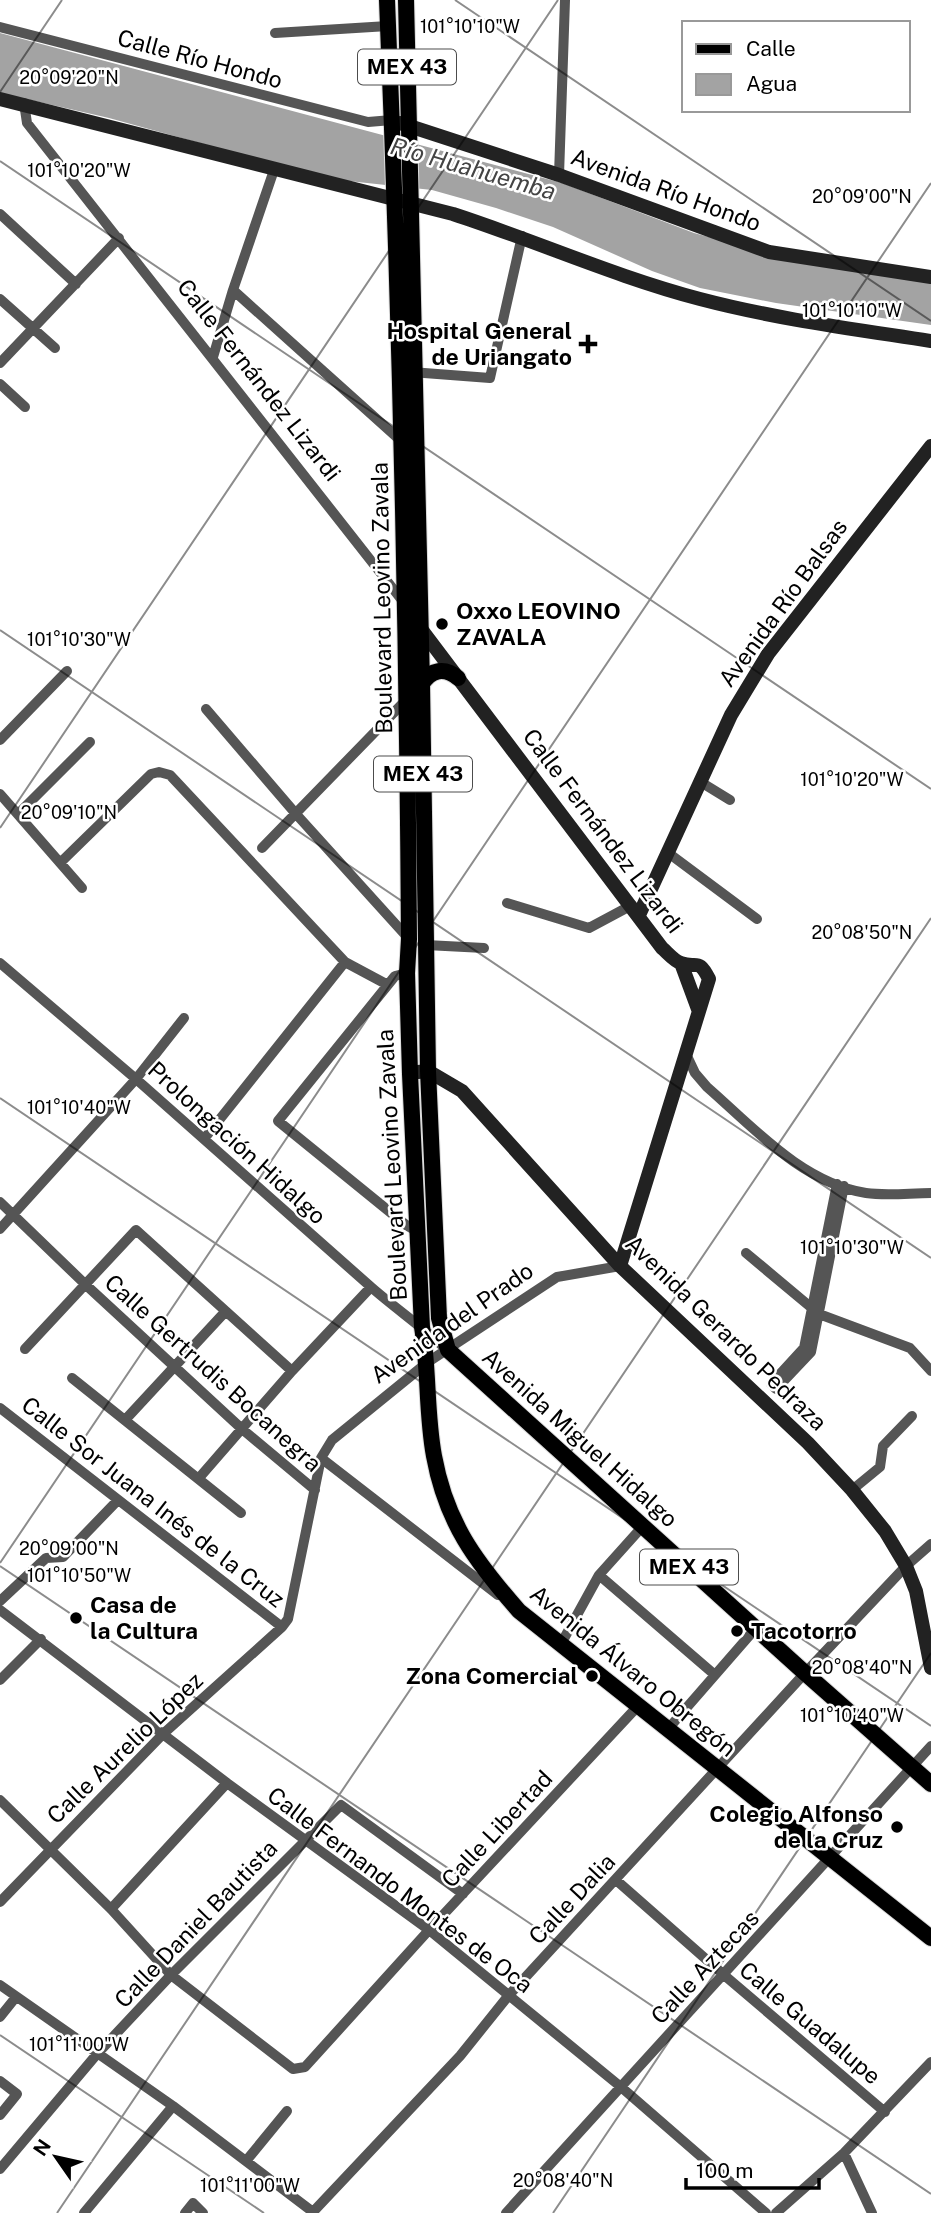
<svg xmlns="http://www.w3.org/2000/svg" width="931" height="2213" viewBox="0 0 931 2213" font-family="'Public Sans',sans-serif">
<rect width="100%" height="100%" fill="#fff"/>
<path fill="#a3a3a3" d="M0,33L562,183L694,233L769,253L931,280V325L776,303L700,288L652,271L553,227L496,208L432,190L330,179L109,118L0,93Z"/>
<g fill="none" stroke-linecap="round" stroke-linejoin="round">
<g stroke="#dbdbdb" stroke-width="18">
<path id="primary" d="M387,0C400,313 407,626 409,939L407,973L410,1074L422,1327C429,1369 426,1413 434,1456C446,1522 475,1561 519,1611L931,1938
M406,0L422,684L428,1071L439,1318L448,1350L805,1673L931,1784
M416,684H422C431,669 445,667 458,678"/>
</g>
<path stroke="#555" stroke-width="10" d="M0,27L368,122L392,120
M275,33L388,26
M24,103L27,123L405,604
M559,175L565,0
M0,214L76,284
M233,290L400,440
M0,299L55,348
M213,357L233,290L274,170
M0,363L119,238
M411,372L490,378L522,236
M0,384L25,407
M206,709L296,814L409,939
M0,740L67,671
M699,781L730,800
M0,794L82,888
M18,814L90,742
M262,848L407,699
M667,852L757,919
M61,862L151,774L159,772L170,775L345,962L388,985
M507,903L589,928L632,905
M426,945L484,948
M0,963L136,1079L371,1287C395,1308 421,1326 445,1348
M407,973L395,976L278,1121L406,1225L417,1231
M686,1054L695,1073L707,1087C753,1127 802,1183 866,1193C887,1196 910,1193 931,1193
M204,1139L345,962
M837,1184L804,1348L771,1384L776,1389L811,1352L844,1186
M0,1202L86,1285L242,1429L315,1490
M0,1229L136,1079L184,1018
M746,1253L819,1314L910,1348L931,1371
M25,1349L136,1230L292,1371
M72,1378L241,1513
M0,1408L282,1627
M125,1420L225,1312
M321,1458L498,1595
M199,1478L292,1371L371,1287
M852,1490L880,1467L883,1446L912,1416
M599,1575L715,1675
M0,1601L46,1558L63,1557L118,1500
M0,1610L227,1783L429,1930L621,2087L766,2213
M561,1644L599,1575L643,1526
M0,1680L41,1639
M668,1729L756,1628
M0,1800L111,1909L171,1975L293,2069L305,2067L429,1930L638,1706
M616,1880L724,1975L885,2112
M0,1902L163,1734L282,1627L288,1619L321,1458L332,1440L428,1362L557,1277L620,1266
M111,1909L227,1783
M0,1985L173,2106L313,2212
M0,2017L16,1997
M0,2081L17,2094L0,2115
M844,2153L872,2213
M246,2161L287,2111
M0,2169L97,2054L171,1975L341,1805L463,1894
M84,2213L173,2106
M185,2213L193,2203L203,2213
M312,2213L460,2056L509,1995L805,1673L906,1566L931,1544
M506,2213L931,1746
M776,2213L844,2153L931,2062"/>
<path stroke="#222" stroke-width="14" d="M0,99L453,214C536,241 616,277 700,299C776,319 854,329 931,341
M400,123L559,175L769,252L931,277
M418,625L662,948C667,952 674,961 681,963C697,969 698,957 709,979L620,1266
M639,915L731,715L768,654L931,446
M681,963L698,1009
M418,1072L428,1071L462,1091L620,1266L808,1443L852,1490L885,1531L906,1566L916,1591L931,1668"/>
<use href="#primary" stroke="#000" stroke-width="16"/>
</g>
<path fill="none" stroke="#000" stroke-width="2" stroke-opacity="0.45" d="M455,0L931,321M0,92L62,0M0,161L931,789M0,630L931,1258M0,828L558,0M0,1098L931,1726M0,1563L931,183M0,1566L931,2194M0,2035L264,2213M57,2213L931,918M553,2213L931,1653"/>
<g fill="#000" stroke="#fff" stroke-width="2.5">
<path d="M584.5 333.5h7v7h7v7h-7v7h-7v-7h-7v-7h7z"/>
<circle cx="442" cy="624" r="7"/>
<circle cx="76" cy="1618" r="7"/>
<circle cx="737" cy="1631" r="7"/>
<circle cx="592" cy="1676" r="7"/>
<circle cx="897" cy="1827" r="7"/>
</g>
<g text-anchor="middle" stroke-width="5" stroke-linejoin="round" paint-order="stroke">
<g fill="#fff" stroke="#4c4c4c" stroke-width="2">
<rect x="358" y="49.5" width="98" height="35" rx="5"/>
<rect x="374" y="756.5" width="98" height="35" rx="5"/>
<rect x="640" y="1549.5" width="98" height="35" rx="5"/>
</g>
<g font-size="21" font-weight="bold" fill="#000">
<text x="407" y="74">MEX 43</text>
<text x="423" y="781">MEX 43</text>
<text x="689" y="1574">MEX 43</text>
</g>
<g font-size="23" fill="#000" stroke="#fff">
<text transform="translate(200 59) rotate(15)" y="8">Calle Río Hondo</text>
<text transform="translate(666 190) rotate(20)" y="8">Avenida Río Hondo</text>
<text transform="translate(259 380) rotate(52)" y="8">Calle Fernández Lizardi</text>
<text transform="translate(382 598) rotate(-91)" y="8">Boulevard Leovino Zavala</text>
<text transform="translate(783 603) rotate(-54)" y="8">Avenida Río Balsas</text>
<text transform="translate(603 831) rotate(53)" y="8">Calle Fernández Lizardi</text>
<text transform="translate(237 1143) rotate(42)" y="8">Prolongación Hidalgo</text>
<text transform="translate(392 1165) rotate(-93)" y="8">Boulevard Leovino Zavala</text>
<text transform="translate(452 1323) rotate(-35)" y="8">Avenida del Prado</text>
<text transform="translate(726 1333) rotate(44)" y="8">Avenida Gerardo Pedraza</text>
<text transform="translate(213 1373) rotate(42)" y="8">Calle Gertrudis Bocanegra</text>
<text transform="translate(580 1438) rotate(42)" y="8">Avenida Miguel Hidalgo</text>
<text transform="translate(153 1502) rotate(38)" y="8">Calle Sor Juana Inés de la Cruz</text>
<text transform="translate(633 1671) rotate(39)" y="8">Avenida Álvaro Obregón</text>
<text transform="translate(125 1748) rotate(-44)" y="8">Calle Aurelio López</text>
<text transform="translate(497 1829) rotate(-47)" y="8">Calle Libertad</text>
<text transform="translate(400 1890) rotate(37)" y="8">Calle Fernando Montes de Oca</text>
<text transform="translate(572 1899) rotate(-47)" y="8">Calle Dalia</text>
<text transform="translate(196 1924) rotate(-46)" y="8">Calle Daniel Bautista</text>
<text transform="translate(705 1967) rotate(-47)" y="8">Calle Aztecas</text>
<text transform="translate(810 2023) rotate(40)" y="8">Calle Guadalupe</text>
</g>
<g font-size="23" font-weight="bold" fill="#000" stroke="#fff" text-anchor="end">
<text x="572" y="339">Hospital General<tspan x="572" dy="26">de Uriangato</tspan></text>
<text x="456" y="619" text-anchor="start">Oxxo LEOVINO<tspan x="456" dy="26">ZAVALA</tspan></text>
<text x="90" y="1613" text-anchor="start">Casa de<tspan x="90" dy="26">la Cultura</tspan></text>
<text x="751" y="1639" text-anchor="start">Tacotorro</text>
<text x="578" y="1684">Zona Comercial</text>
<text x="883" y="1822">Colegio Alfonso<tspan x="883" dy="26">de la Cruz</tspan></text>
</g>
<g font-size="24" font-style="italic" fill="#444" stroke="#fff">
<text transform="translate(473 169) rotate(16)" y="8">Río Huahuemba</text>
</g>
</g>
<g font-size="18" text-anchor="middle" fill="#000" stroke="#fff" stroke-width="5" stroke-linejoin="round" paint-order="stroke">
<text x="470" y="33">101°10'10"W</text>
<text x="69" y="84">20°09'20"N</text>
<text x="79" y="177">101°10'20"W</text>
<text x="862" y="203">20°09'00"N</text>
<text x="852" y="317">101°10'10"W</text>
<text x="79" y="646">101°10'30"W</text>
<text x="852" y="786">101°10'20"W</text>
<text x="69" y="819">20°09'10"N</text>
<text x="862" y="939">20°08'50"N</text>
<text x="79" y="1114">101°10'40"W</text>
<text x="852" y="1254">101°10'30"W</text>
<text x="69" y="1555">20°09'00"N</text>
<text x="79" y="1582">101°10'50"W</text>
<text x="862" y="1674">20°08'40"N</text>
<text x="852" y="1722">101°10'40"W</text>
<text x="79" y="2051">101°11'00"W</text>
<text x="563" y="2187">20°08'40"N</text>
<text x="250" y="2192">101°11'00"W</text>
</g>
<rect x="682" y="21" width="228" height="91" fill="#ffffff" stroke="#999999" stroke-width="2"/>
<rect x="696" y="44" width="35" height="10" fill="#000000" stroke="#999999" stroke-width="2"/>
<text x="746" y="56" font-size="21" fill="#000000">Calle</text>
<rect x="696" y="74" width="35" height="21" fill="#a3a3a3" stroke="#999999" stroke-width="2"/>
<text x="746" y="91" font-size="21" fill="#000000">Agua</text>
<g transform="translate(56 2157) rotate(304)" stroke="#ffffff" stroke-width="5" paint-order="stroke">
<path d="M0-5L12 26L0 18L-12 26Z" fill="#000000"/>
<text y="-10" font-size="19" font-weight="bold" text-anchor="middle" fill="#000000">N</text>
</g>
<path d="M686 2178v10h133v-10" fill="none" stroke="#000000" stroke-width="3.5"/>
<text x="696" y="2178" font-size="21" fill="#000000" stroke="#ffffff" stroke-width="5" paint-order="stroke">100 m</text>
</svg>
